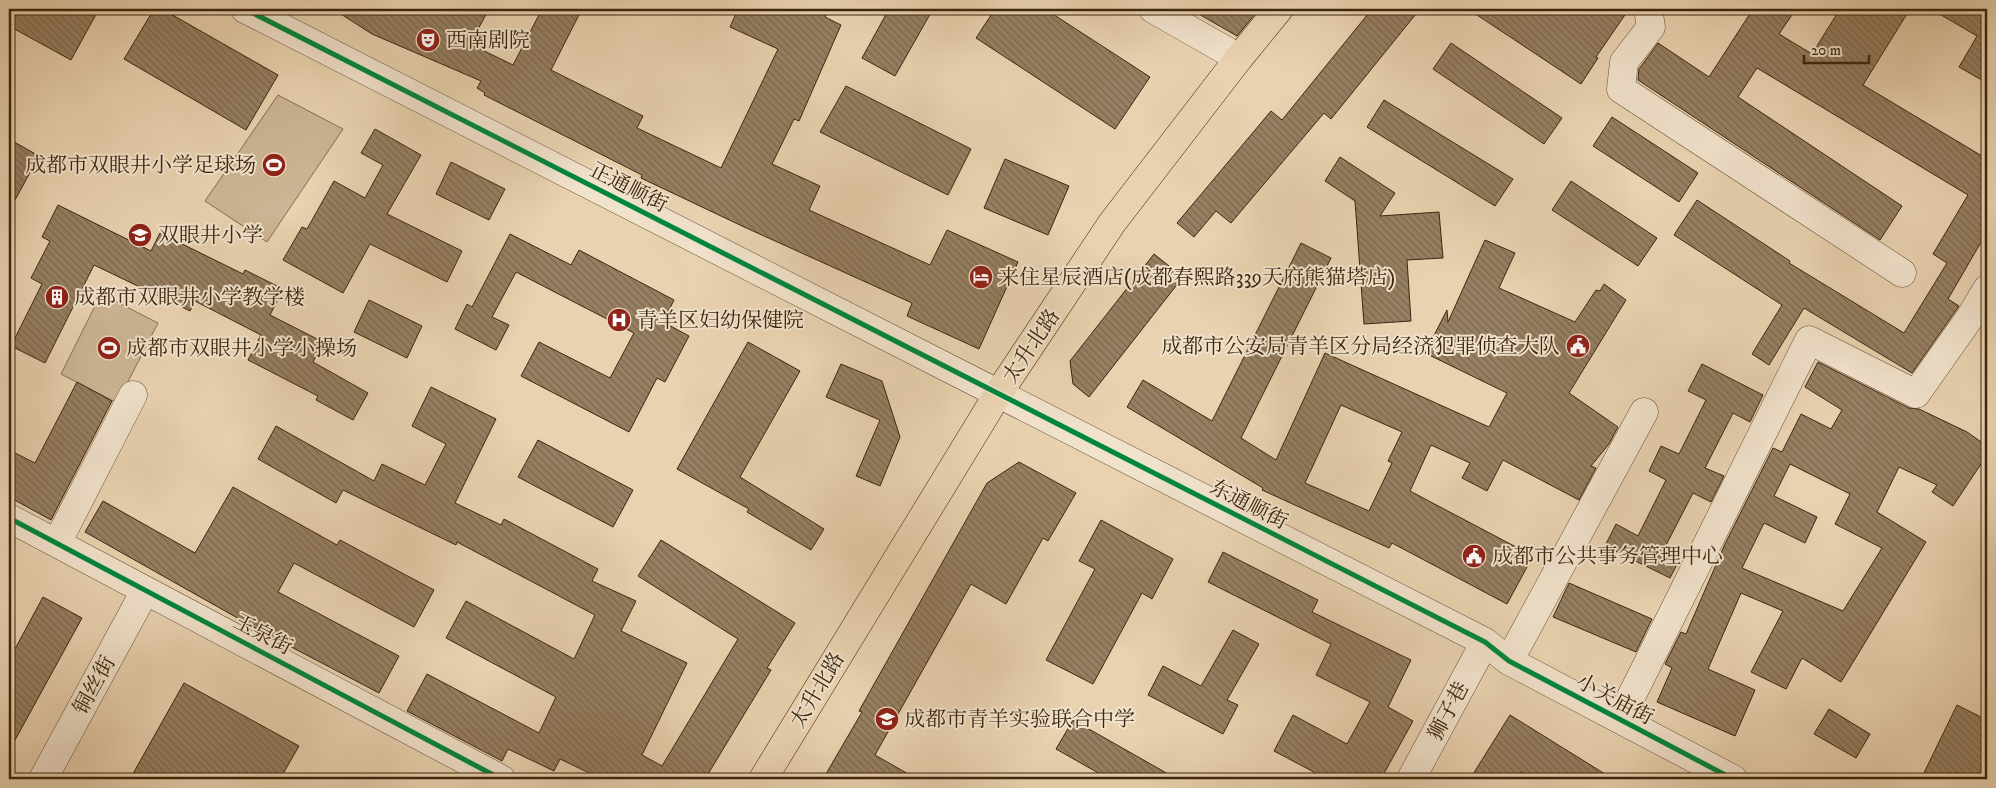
<svg xmlns="http://www.w3.org/2000/svg" width="1996" height="788" viewBox="0 0 1996 788" font-family="'IM FELL DW Pica','Noto Serif SC',serif">
<defs>
<pattern id="building-back-hatch" width="6" height="6" patternUnits="userSpaceOnUse" patternTransform="scale(1.25)"><rect width="6" height="6" fill="#967f62"/><path d="M-1 5l2 2M0 0l6 6M5-1l2 2" fill="none" stroke="#7c684f"/></pattern>
</defs>
<rect width="100%" height="100%" fill="#e9d2b0"/>
<filter id="stains"><feTurbulence type="fractalNoise" baseFrequency=".004" numOctaves="4"/><feColorMatrix values="0 0 0 0 .2 0 0 0 0 .09 0 0 0 0 .02 0 0 0 .5 -.17"/></filter>
<radialGradient id="worn" r=".72"><stop offset=".6" stop-color="#630" stop-opacity="0"/><stop offset="1" stop-color="#630" stop-opacity=".3"/></radialGradient>
<path fill="#ccb594" stroke="#846e51" d="M278,95L343,129L267,242L205,201Z
M111,299L158,323L117,403L61,374L95,306Z"/>
<path fill="url(#building-back-hatch)" stroke="#3c260e" fill-rule="evenodd" d="M9,9H99L71,60L9,26Z
M154,9H162L278,75L246,130L124,59Z
M333,9H489L470,44L513,65L542,9H582L551,70L643,116L637,128L721,168L778,49L730,27L738,9H830L825,17L841,25L799,121L794,119L772,164L820,186L809,210L930,265L947,230L1018,262L979,349L907,316L912,303L742,226L641,178L642,175L484,95L485,93L477,88L481,81L372,34Z
M889,9H933L895,76L862,58Z
M995,9H1045L1150,77L1115,129L976,38Z
M1190,9H1259L1237,36Z
M1372,9H1420L1331,119L1324,113L1231,223L1216,211L1194,237L1177,223L1271,111L1282,120Z
M1468,9H1629L1596,57L1598,58L1581,84Z
M1753,9H1796L1779,34L1812,54L1840,9H1910L1863,85L1987,159V232L1948,299L1959,306L1912,373L1804,308L1769,365L1752,354L1782,305L1674,235L1697,200L1790,261L1789,263L1904,333L1947,263L1933,254L1968,195L1757,68L1738,97L1902,206L1880,240L1638,80L1639,69L1658,43L1709,77Z
M1931,9H1987V83L1959,67L1977,36Z
M1451,43L1562,118L1544,144L1433,69Z
M846,86L971,149L948,195L820,132Z
M1384,100L1513,179L1495,206L1367,127Z
M1612,117L1698,173L1679,202L1593,146Z
M375,129L421,155L387,214L462,251L447,282L370,244L343,293L283,260L302,227L307,229L334,181L365,198L383,165L361,153Z
M9,139L39,156L9,211Z
M1340,157L1395,193L1380,216L1439,212L1443,258L1407,260L1411,321L1364,324L1355,201L1325,181Z
M1005,159L1069,186L1048,235L984,208Z
M451,162L505,189L489,220L436,194Z
M1571,181L1657,238L1638,266L1552,210Z
M58,205L151,251L160,233L243,274L245,270L283,289L270,315L323,342L313,362L368,393L353,420L316,400L318,396L248,360L261,335L195,301L190,311L94,265L45,363L11,346L42,284L31,278L50,241L42,237Z
M510,234L571,265L579,250L674,300L663,322L689,336L665,382L657,378L629,432L521,376L539,342L610,378L634,333L516,272L492,317L509,325L496,350L455,329L467,304L472,307Z
M1485,240L1515,253L1499,288L1575,322L1596,290L1600,291L1604,284L1626,300L1569,393L1618,427L1609,444L1591,466L1596,468L1579,500L1503,460L1487,491L1462,478L1470,463L1431,445L1410,491L1533,556L1507,604L1392,543L1389,548L1262,490L1263,488L1127,407L1143,380L1212,421L1301,243L1331,258L1241,438L1276,460L1325,353L1489,427L1507,393L1425,353L1447,310L1448,322ZM1341,405L1402,432L1388,461L1392,463L1369,511L1305,483Z
M1154,254L1183,277L1089,397L1073,384L1070,361Z
M369,300L422,326L407,358L354,332Z
M748,342L800,371L740,477L824,529L811,550L747,512L749,509L677,469Z
M1818,362L1909,408L1919,409L1967,432L1987,446V455L1953,506L1932,492L1937,485L1899,467L1877,512L1926,542L1841,682L1802,658L1786,689L1751,672L1783,611L1741,593L1708,669L1755,690L1735,736L1657,702L1672,668L1665,664L1681,632L1686,634L1725,544L1773,448L1782,452L1801,414L1831,429L1842,410L1805,387ZM1790,464L1850,494L1835,524L1882,548L1843,611L1742,568L1764,523L1805,543L1817,517L1774,496Z
M841,364L882,381L900,437L880,486L856,476L880,420L826,397Z
M1702,364L1763,395L1750,422L1733,413L1705,468L1724,476L1711,502L1693,493L1664,549L1681,557L1670,578L1605,546L1616,524L1638,536L1666,480L1649,471L1661,446L1679,454L1706,400L1688,391Z
M77,382L112,401L51,520L9,497V450L35,463Z
M431,387L496,419L455,503L501,525L504,519L598,569L592,581L636,601L621,631L687,663L642,755L662,766L738,639L638,576L661,540L795,623L767,668L771,670L705,779H602L560,759L554,771L508,749L502,761L407,711L427,674L539,733L556,697L446,638L466,601L574,659L595,615L457,542L456,545L343,490L336,503L258,459L276,426L374,481L382,464L425,485L446,444L412,426Z
M538,440L633,490L613,527L518,477Z
M1019,462L1076,493L1048,541L1043,538L1006,604L971,584L875,755L917,779H823L862,712L859,711L987,483Z
M233,487L337,545L340,540L434,590L414,627L294,563L278,592L399,656L379,693L257,629L85,532L103,501L195,553Z
M1101,520L1173,559L1152,599L1142,593L1093,684L1046,660L1095,569L1079,561Z
M1223,552L1318,600L1312,612L1411,660L1388,707L1413,721L1381,779H1327L1274,751L1293,715L1347,744L1370,702L1316,675L1331,644L1208,582Z
M1569,583L1652,619L1636,652L1553,617Z
M43,597L82,618L9,751V660Z
M1233,630L1259,644L1227,700L1238,705L1223,734L1148,695L1163,666L1201,686Z
M184,683L299,746L280,779H130Z
M1957,705L1987,720V779H1921Z
M1829,709L1870,734L1856,758L1814,734Z
M1510,715L1613,779H1534L1521,772L1517,779H1470Z
M1073,720L1177,779H1109L1056,749Z"/>
<g fill="none" stroke-linecap="round" stroke-linejoin="round">
<g stroke="#675136" stroke-width="29">
<path id="minor" d="M245,9L1485,642L1509,661L1733,779
M1153,9L1239,58
M1648,9L1651,27L1624,62L1621,89L1902,273
M9,518L501,779
M57,543L133,395
M1509,661L1644,412
M1620,719L1809,340L1916,394L1971,316L1987,289
M43,779L145,591
M1411,779L1485,642"/>
</g>
<g stroke="#3c260e" stroke-width="29">
<path id="major" d="M763,779L998,394L1112,223L1239,58L1279,9"/>
</g>
<use href="#minor" stroke="#f1e2cc" stroke-width="28"/>
<use href="#major" stroke="#e9d2b0" stroke-width="28"/>
<g stroke="#f1e2cc" stroke-width="8">
<path id="cycleway" d="M245,9L1485,642L1509,661L1733,779
M9,518L501,779"/>
</g>
<use href="#cycleway" stroke="#00873e" stroke-width="5"/>
</g>
<defs>
<g id="theatre-disc" transform="scale(1.25)"><circle r="9.5" fill="#8f2418" stroke="#f1e2cc"/><path d="M-5-5.5Q0-4 5-5.5V0Q5 5 0 6Q-5 5-5 0ZM-3.3-2.5H-1v1.5H-3.3ZM1-2.5H3.3v1.5H1ZM-2.8 1Q0 5.5 2.8 1Z" fill="#fff"/></g>
<g id="stadium-disc" transform="scale(1.25)"><circle r="9.5" fill="#8f2418" stroke="#f1e2cc"/><path d="M0-5a6.5 5 0 1 0 0 10a6.5 5 0 1 0 0-10ZM-3.5-1.8h7v3.6h-7Z" fill="#fff"/></g>
<g id="school-disc" transform="scale(1.25)"><circle r="9.5" fill="#8f2418" stroke="#f1e2cc"/><path d="M0-5L7-2L0 1L-7-2ZM-4 1L0 2.5L4 1V4Q0 6-4 4Z" fill="#fff"/></g>
<g id="hotel-disc" transform="scale(1.25)"><circle r="9.5" fill="#8f2418" stroke="#f1e2cc"/><path d="M-6-4.5h1.5V1H6V5H4.5V3h-9V5H-6ZM-4 0a1.8 1.8 0 1 1 3.6 0ZM.5 0V-2.5h3Q6-2.5 6 0Z" fill="#fff"/></g>
<g id="building-disc" transform="scale(1.25)"><circle r="9.5" fill="#8f2418" stroke="#f1e2cc"/><path d="M-4-6H4V6H1V3H-1V6H-4ZM-2.5-4.3h1.7v1.8h-1.7ZM.8-4.3h1.7v1.8H.8ZM-2.5-1h1.7V.8h-1.7ZM.8-1h1.7V.8H.8Z" fill="#fff"/></g>
<g id="hospital-disc" transform="scale(1.25)"><circle r="9.5" fill="#8f2418" stroke="#f1e2cc"/><path d="M-5-5h3v3.5h4V-5h3V5h-3V1.5h-4V5h-3Z" fill="#fff"/></g>
<g id="civic-disc" transform="scale(1.25)"><circle r="9.5" fill="#8f2418" stroke="#f1e2cc"/><path d="M-.6-6.5H3V-4.5H.6V-3L4-1V1h2V6H-6V1h2V-1L-.6-3ZM-1.2 2.5V6h2.4V2.5Z" fill="#fff"/></g>
</defs>
<g fill-rule="evenodd">
<use href="#theatre-disc" x="428" y="40"/>
<use href="#stadium-disc" x="274" y="165"/>
<use href="#school-disc" x="140" y="235"/>
<use href="#hotel-disc" x="981" y="277"/>
<use href="#building-disc" x="57" y="297"/>
<use href="#hospital-disc" x="619" y="320"/>
<use href="#civic-disc" x="1578" y="346"/>
<use href="#stadium-disc" x="109" y="348"/>
<use href="#civic-disc" x="1474" y="556"/>
<use href="#school-disc" x="887" y="719"/>
</g>
<g text-anchor="middle" stroke-width="4" stroke-linejoin="round" paint-order="stroke">
<g font-size="21" fill="#3c260e" stroke="#f1e2cc" text-anchor="start">
<text x="446" y="47">西南剧院</text>
<text x="256" y="172" text-anchor="end">成都市双眼井小学足球场</text>
<text x="158" y="242">双眼井小学</text>
<text x="998" y="284">来住星辰酒店(成都春熙路339天府熊猫塔店)</text>
<text x="74" y="304">成都市双眼井小学教学楼</text>
<text x="636" y="327">青羊区妇幼保健院</text>
<text x="1560" y="353" text-anchor="end">成都市公安局青羊区分局经济犯罪侦查大队</text>
<text x="126" y="355">成都市双眼井小学小操场</text>
<text x="1492" y="563">成都市公共事务管理中心</text>
<text x="904" y="726">成都市青羊实验联合中学</text>
</g>
<g font-size="21" fill="#3c260e" stroke="#f1e2cc">
<text transform="translate(629 187) rotate(27)" y="7">正通顺街</text>
<text transform="translate(1031 346) rotate(-56)" y="7">太升北路</text>
<text transform="translate(1249 504) rotate(27)" y="7">东通顺街</text>
<text transform="translate(263 634) rotate(28)" y="7">玉泉街</text>
<text transform="translate(94 685) rotate(-61)" y="7">铜丝街</text>
<text transform="translate(817 690) rotate(-59)" y="7">太升北路</text>
<text transform="translate(1615 699) rotate(28)" y="7">小关庙街</text>
<text transform="translate(1448 711) rotate(-62)" y="7">狮子巷</text>
</g>
</g>
<rect width="1996" height="788" fill="none" stroke="#e9d2b0" stroke-width="30"/>
<rect x="10" y="10" width="1976" height="768" fill="none" stroke="#3c260e" stroke-width="2.5"/>
<rect x="15" y="15" width="1966" height="758" fill="none" stroke="#3c260e"/>
<path d="M1804 55v8h65v-8" fill="none" stroke="#3c260e" stroke-width="2.5"/>
<text x="1811" y="55" font-size="15" fill="#3c260e" stroke="#f1e2cc" stroke-width="4" paint-order="stroke">20 m</text>
<rect width="100%" height="100%" filter="url(#stains)"/>
<rect width="100%" height="100%" fill="url(#worn)"/>
</svg>
